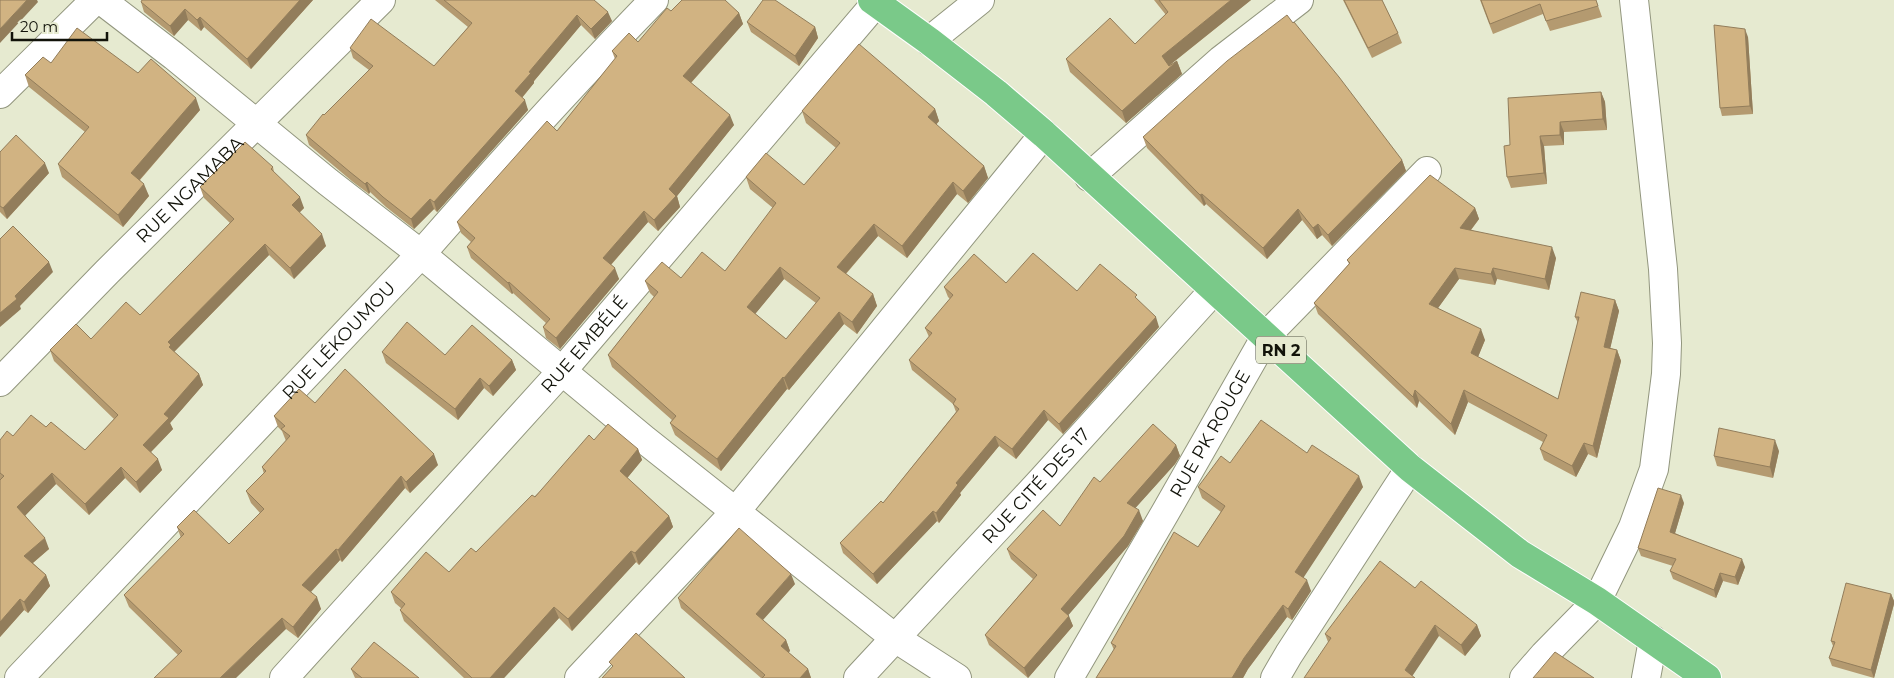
<svg xmlns="http://www.w3.org/2000/svg" width="1894" height="678" viewBox="0 0 1894 678" font-family="Montserrat,sans-serif">
<rect width="100%" height="100%" fill="#e6ead0"/>
<g fill="none" stroke-linecap="round" stroke-linejoin="round">
<g stroke="#92967e" stroke-width="30">
<g id="minor">
<path d="M101,0L174,56L328,182L421,254L645,440L895,638L957,678"/>
<path d="M929,41L980,0"/>
<path d="M0,94L95,0"/>
<path d="M1089,177L1221,60L1299,0"/>
<path id="s1" d="M0,382L107,272L381,0"/>
<path id="s2" d="M19,678L421,254C497,167 574,82 654,0"/>
<path id="s3" d="M284,678L562,371L876,3"/>
<path d="M579,678L736,511L1044,134"/>
<path id="s4" d="M858,678L1042,480L1214,290"/>
<path id="s5" d="M1069,678L1165,513L1266,336L1427,171"/>
<path d="M1275,678L1289,654L1410,468"/>
<path d="M1524,678L1544,655L1597,601L1633,527L1654,469L1666,374L1667,343L1663,269L1634,0"/>
<path d="M1646,678L1653,640"/>
</g>
</g>
<g stroke="#fff" stroke-width="30">
<path id="highway" d="M872,0L929,41L996,93L1044,134L1410,468L1520,554L1597,601L1707,678"/>
</g>
<use href="#minor" stroke="#fff" stroke-width="28"/>
<use href="#highway" stroke="#7ac989" stroke-width="28"/>
</g>
<path fill="#b49a70" fill-rule="evenodd" d="M313,0L251,69L204,27L201,31L188,20L174,36L144,12L141,2Z
M435,0H594L612,21L595,39L581,25L534,81V83L522,98L528,110L437,212L434,209L414,229L386,207L370,192L369,194L353,182L309,145L306,135L324,115L369,70L353,58L350,48L434,66L468,27Z
M1154,0H1251L1170,65L1177,61L1182,74L1126,123L1070,72L1066,59L1135,44L1166,15Z
M1343,0H1382L1398,33L1402,43L1372,58Z
M1480,0H1596L1602,17L1550,31L1543,14L1493,34Z
M671,11L739,13L743,24L691,83L734,125L677,196L680,207L658,231L648,222L611,265L619,279L560,349L546,338L543,327L546,323L513,293L512,294L471,258L467,247L471,242L461,233L457,222L557,131L615,59L612,51L638,42Z
M747,22L815,27L818,38L799,66L751,32Z
M1748,37L1753,114L1722,116L1720,108Z
M51,63L138,73L200,110L140,180L149,196L123,227L62,177L58,164L85,132L29,87L25,75Z
M1601,92L1605,102L1607,130L1564,132V145L1544,146L1547,184L1511,188L1507,177L1510,145Z
M935,109L939,121L936,125L984,166L988,178L968,203L957,194L907,258L878,236L846,274L873,294L877,306L857,334L844,324L789,390L787,389L721,471L675,435L670,423L672,420L612,367L608,355L654,297L650,293L645,281L681,278L725,271L773,208L750,189L746,177L804,185L836,148L806,123L802,111ZM784,279L816,303L786,339L755,314Z
M1143,137L1402,160L1406,171L1332,246L1322,235L1317,239L1302,220L1267,259L1206,204L1204,206L1147,148Z
M0,152L49,173L7,219L0,212Z
M273,167L274,172L304,208L299,213L326,246L294,279L269,255L174,352L199,374L203,385L170,423L173,429L151,452L162,470L140,493L125,478L89,515L56,484L25,515L49,549L33,563L46,575L50,586L28,613L24,610L0,637V440L46,427L85,450L114,419L54,361L50,350L91,339L140,315L230,223L204,198L200,187Z
M1475,208L1479,219L1471,230L1556,258L1549,290L1497,279L1495,285L1459,279L1438,308L1485,340L1478,357L1558,399L1578,323L1575,317L1615,300L1619,311L1610,348L1617,350L1621,361L1597,458L1588,454L1576,477L1544,460L1540,449L1543,442L1468,402L1455,435L1419,401L1417,408L1318,314L1314,303L1349,264L1347,260Z
M1006,283L1077,291L1139,301L1159,327L1063,434L1048,420L1016,459L999,446L960,493L961,495L939,523L937,521L877,584L843,553L840,543L883,503L956,412L953,404L912,370L909,360L929,337L925,328L950,299L948,297L944,287Z
M382,352L512,360L516,370L493,396L484,388L458,420L386,363Z
M315,403L438,465L410,493L405,488L342,562L340,560L311,592L321,609L298,638L286,629L178,655L129,607L124,595L181,538L177,527L229,544L260,513L251,503L246,491L264,474L262,467L286,441L282,431L278,427L274,416Z
M594,440L638,449L642,460L627,478L669,516L673,527L639,565L636,562L572,631L559,618L504,678H464L404,621L400,610L402,609L395,603L391,592L449,572L476,552Z
M1176,445L1180,456L1175,464L1135,508L1143,521L1128,546L1068,615L1073,626L1028,678L989,645L985,635L1033,579L1011,559L1007,549L1060,526Z
M1779,451L1773,478L1717,466L1714,456Z
M1307,453L1363,487L1303,577L1311,591L1292,620L1287,617L1248,669L1243,678H1096L1114,650L1111,643L1198,547L1221,512L1202,498L1198,487L1230,463Z
M1684,503L1675,533L1745,567L1738,585L1723,581L1716,598L1673,579L1670,571L1673,566L1641,556L1638,548Z
M795,584L763,620L786,640L790,651L788,652L808,669L811,678H761L681,608L678,598Z
M1415,588L1477,625L1481,636L1465,656L1439,636L1328,642L1325,634Z
M1891,594L1894,601V604L1874,678L1832,666L1829,658L1833,646L1831,641Z
M351,669L419,678H355Z"/>
<path fill="#927d5b" d="M27,0H37L38,2L0,43V29Z
M300,0H313L251,69L247,59Z
M1231,0H1251L1166,68L1162,56Z
M185,9L188,20L174,36L170,26Z
M608,12L612,21L595,39L591,29Z
M739,13L743,24L687,87L683,76Z
M577,15L581,25L534,81V83L519,101L515,91L529,72Z
M200,17L204,27L201,31L197,20Z
M815,27L818,38L799,66L795,56Z
M1745,29L1748,37L1753,114L1750,106Z
M1177,61L1182,74L1126,123L1122,111Z
M1601,92L1605,102L1607,130L1603,119Z
M196,98L200,110L135,185L131,173Z
M525,100L528,110L437,212L434,202Z
M935,109L939,121L932,129L928,117Z
M730,115L734,125L677,196L680,207L658,231L654,220L669,189Z
M1560,122L1564,132V145L1560,135Z
M1540,136L1544,146L1547,184L1544,173Z
M1402,160L1406,171L1332,246L1328,235Z
M45,163L49,173L7,219L3,208Z
M984,166L988,178L968,203L963,191Z
M367,182L370,192L369,194L365,184Z
M953,182L957,194L907,258L902,246Z
M144,184L149,196L123,227L118,215Z
M1202,194L1206,204L1204,206L1200,195Z
M300,197L304,208L296,216L292,205Z
M430,199L434,209L414,229L411,219Z
M1475,208L1479,219L1464,239L1460,228Z
M1298,209L1302,220L1267,259L1263,248Z
M644,211L648,222L607,269L603,258Z
M874,224L878,236L841,279L837,267Z
M1318,224L1322,235L1317,239L1313,228Z
M322,234L326,246L294,279L290,268Z
M265,244L269,255L174,352L169,347L168,342Z
M1552,247L1556,258L1549,290L1545,279Z
M49,262L53,272L20,306L21,309L0,327V313L15,296Z
M780,267L784,279L751,319L747,307Z
M615,268L619,279L560,349L556,338Z
M1455,268L1459,279L1433,315L1429,304Z
M1493,268L1497,279L1495,285L1491,274Z
M509,282L513,293L512,294L508,283Z
M873,294L877,306L857,334L852,322Z
M1615,300L1619,311L1608,358L1604,347Z
M839,312L844,324L789,390L784,378Z
M1156,317L1159,327L1063,434L1059,424Z
M1481,329L1485,340L1475,364L1471,353Z
M1617,350L1621,361L1597,458L1593,446Z
M512,360L516,370L493,396L489,386Z
M199,374L203,385L170,423L173,429L147,456L143,445L164,414Z
M783,377L787,389L721,471L717,459Z
M480,378L484,388L458,420L455,409Z
M1415,390L1419,401L1417,408L1413,397Z
M1464,390L1468,402L1455,435L1451,424Z
M1044,410L1048,420L1016,459L1012,449Z
M995,436L999,446L960,493L961,495L939,523L936,513L956,483Z
M1775,440L1779,451L1773,478L1770,467Z
M1584,443L1588,454L1576,477L1572,466Z
M1176,445L1180,456L1175,464L1131,513L1127,503Z
M638,449L642,460L624,482L620,471Z
M434,454L438,465L410,493L406,482Z
M158,459L162,470L140,493L136,482Z
M121,467L125,478L89,515L85,504Z
M52,473L56,484L22,519L17,507Z
M401,476L405,488L342,562L338,550Z
M1359,476L1363,487L1300,583L1295,572Z
M1681,495L1684,503L1673,540L1670,532Z
M1139,510L1143,521L1128,546L1065,619L1061,609Z
M933,511L937,521L877,584L873,574Z
M669,516L673,527L639,565L635,553Z
M45,538L49,549L28,567L24,556Z
M336,549L340,560L306,597L302,585Z
M631,551L636,562L572,631L568,619Z
M1742,559L1745,567L1738,585L1735,577Z
M1720,573L1723,581L1716,598L1714,590Z
M791,574L795,584L759,624L756,614Z
M46,575L50,586L28,613L24,602Z
M1307,580L1311,591L1292,620L1288,609Z
M1891,594L1894,601V604L1874,678L1871,670Z
M317,597L321,609L298,638L293,627Z
M20,599L24,610L0,637V622Z
M1283,605L1287,617L1248,669L1243,678H1232L1244,658Z
M554,607L559,618L504,678H490Z
M1069,616L1073,626L1028,678L1024,668Z
M282,618L286,629L236,678H220Z
M1435,625L1439,636L1411,678L1405,670Z
M1477,625L1481,636L1465,656L1461,645Z
M786,640L790,651L785,656L781,646Z
M808,669L811,678H800Z"/>
<path fill="#d1b382" stroke="#927d5b" fill-rule="evenodd" d="M0,0H27L0,29Z
M142,0H300L247,59L200,17L197,20L185,9L170,26L141,2Z
M444,0H594L608,12L591,29L577,15L529,72L531,73L515,91L525,100L434,202L430,199L411,219L383,197L367,182L365,184L350,172L306,135L323,114L324,115L373,66L350,48L371,19L434,66L472,23Z
M682,0H725L739,13L683,76L730,115L669,189L676,196L654,220L644,211L603,258L615,268L556,338L543,327L550,319L509,282L508,283L467,247L475,238L457,222L547,121L557,131L617,56L612,51L629,33L638,42L667,8L671,11Z
M763,0H775L815,27L795,56L747,22Z
M1159,0H1231L1162,56L1169,66L1177,61L1122,111L1066,59L1110,18L1135,44L1168,12Z
M1344,0H1382L1398,33L1368,48Z
M1481,0H1596L1598,6L1546,21L1540,4L1490,24Z
M1287,15L1293,23L1294,22L1339,77L1402,160L1328,235L1318,224L1313,228L1298,209L1263,248L1202,194L1200,195L1143,137L1227,61Z
M1714,25L1745,29L1750,106L1720,108Z
M77,28L138,73L151,59L196,98L131,173L144,184L118,215L58,164L89,127L25,75L43,57L51,63Z
M859,44L935,109L928,117L984,166L963,191L953,182L902,246L874,224L837,267L873,294L852,322L839,312L784,378L783,377L717,459L670,423L676,416L608,355L658,292L645,281L662,262L681,278L702,252L725,271L776,203L746,177L766,153L804,185L840,143L802,111ZM780,267L820,298L786,339L747,307Z
M1601,92L1603,119L1560,122V135L1540,136L1544,173L1507,177L1504,146L1510,145L1508,98Z
M16,135L45,163L3,208L0,206V152Z
M245,142L273,167L271,169L300,197L292,205L322,234L290,268L265,244L168,342L171,345L169,347L199,374L164,414L169,418L143,445L158,459L136,482L121,467L85,504L52,473L17,507L45,538L24,556L46,575L24,602L20,599L0,622V480L4,476L0,473V440L7,431L13,436L31,415L46,427L51,422L85,450L118,415L50,350L76,324L91,339L126,302L140,315L234,219L200,187Z
M1430,175L1475,208L1460,228L1552,247L1545,279L1493,268L1491,274L1455,268L1429,304L1481,329L1471,353L1558,399L1579,317H1575L1581,292L1615,300L1604,347L1617,350L1593,446L1584,443L1572,466L1540,449L1547,435L1464,390L1451,424L1415,390L1413,397L1314,303L1350,263L1347,260Z
M13,226L49,262L15,296L17,299L0,313V239Z
M1033,253L1077,291L1100,264L1137,295L1135,297L1156,317L1059,424L1044,410L1012,449L995,436L956,483L958,485L936,513L933,511L873,574L840,543L881,501L883,503L959,409L953,404L956,399L909,360L932,333L925,328L953,295L944,287L974,254L1006,283Z
M407,322L445,355L472,325L512,360L489,386L480,378L455,409L382,352Z
M345,369L434,454L406,482L401,476L338,550L336,549L302,585L317,597L293,627L282,618L220,678H154L182,651L124,595L184,534L177,527L194,510L229,544L264,509L246,491L266,471L262,467L290,436L281,429L285,426L274,416L299,389L315,403Z
M1261,420L1307,453L1312,445L1359,476L1295,572L1307,580L1288,609L1283,605L1244,658L1232,678H1096L1116,646L1111,643L1174,532L1198,547L1225,506L1198,487L1221,456L1230,463Z
M608,424L638,449L620,471L669,516L635,553L631,551L568,619L554,607L490,678H472L400,610L405,604L391,592L426,552L449,572L471,548L476,552L532,495L535,497L589,435L594,440Z
M1153,424L1176,445L1171,453L1127,503L1139,510L1124,536L1061,609L1069,616L1024,668L985,635L1037,575L1007,549L1043,510L1060,526L1094,477L1100,482Z
M1719,428L1775,440L1770,467L1714,456Z
M1658,488L1681,495L1670,532L1742,559L1735,577L1720,573L1714,590L1670,571L1676,559L1638,548Z
M739,528L791,574L756,614L786,640L781,646L808,669L800,678H762L765,675L678,598Z
M1380,561L1415,588L1421,581L1477,625L1461,645L1435,625L1405,670L1415,678H1304L1331,638L1325,634Z
M1846,583L1891,594L1871,670L1829,658L1835,642L1831,641Z
M636,633L685,678H602L613,666L609,662Z
M374,642L419,678H362L351,669Z
M1555,652L1594,678H1533Z"/>
<g text-anchor="middle" stroke-width="4" stroke-linejoin="round" paint-order="stroke">
<rect fill="#e6ead0" stroke="#525445" stroke-width="1" x="1256" y="336.5" width="50" height="27" rx="4"/>
<g font-size="16" font-weight="bold" fill="#12130a">
<text x="1281" y="356">RN 2</text>
</g>
<g font-size="18" fill="#12130a" stroke="#e6ead0">
<text dy="6" stroke="none"><textPath href="#s1" startOffset="270">RUE NGAMABA</textPath></text>
<text dy="6" stroke="none"><textPath href="#s2" startOffset="465">RUE LÉKOUMOU</textPath></text>
<text dy="6" stroke="none"><textPath href="#s3" startOffset="449">RUE EMBÉLÉ</textPath></text>
<text dy="6" stroke="none"><textPath href="#s5" startOffset="282">RUE PK ROUGE</textPath></text>
<text dy="6" stroke="none"><textPath href="#s4" startOffset="262">RUE CITÉ DES 17</textPath></text>
</g>
</g>
<path d="M12 32v8h95v-8" fill="none" stroke="#12130a" stroke-width="2.5"/>
<text x="20" y="32" font-size="15" fill="#12130a" stroke="#e6ead0" stroke-width="4" paint-order="stroke">20 m</text>
</svg>
